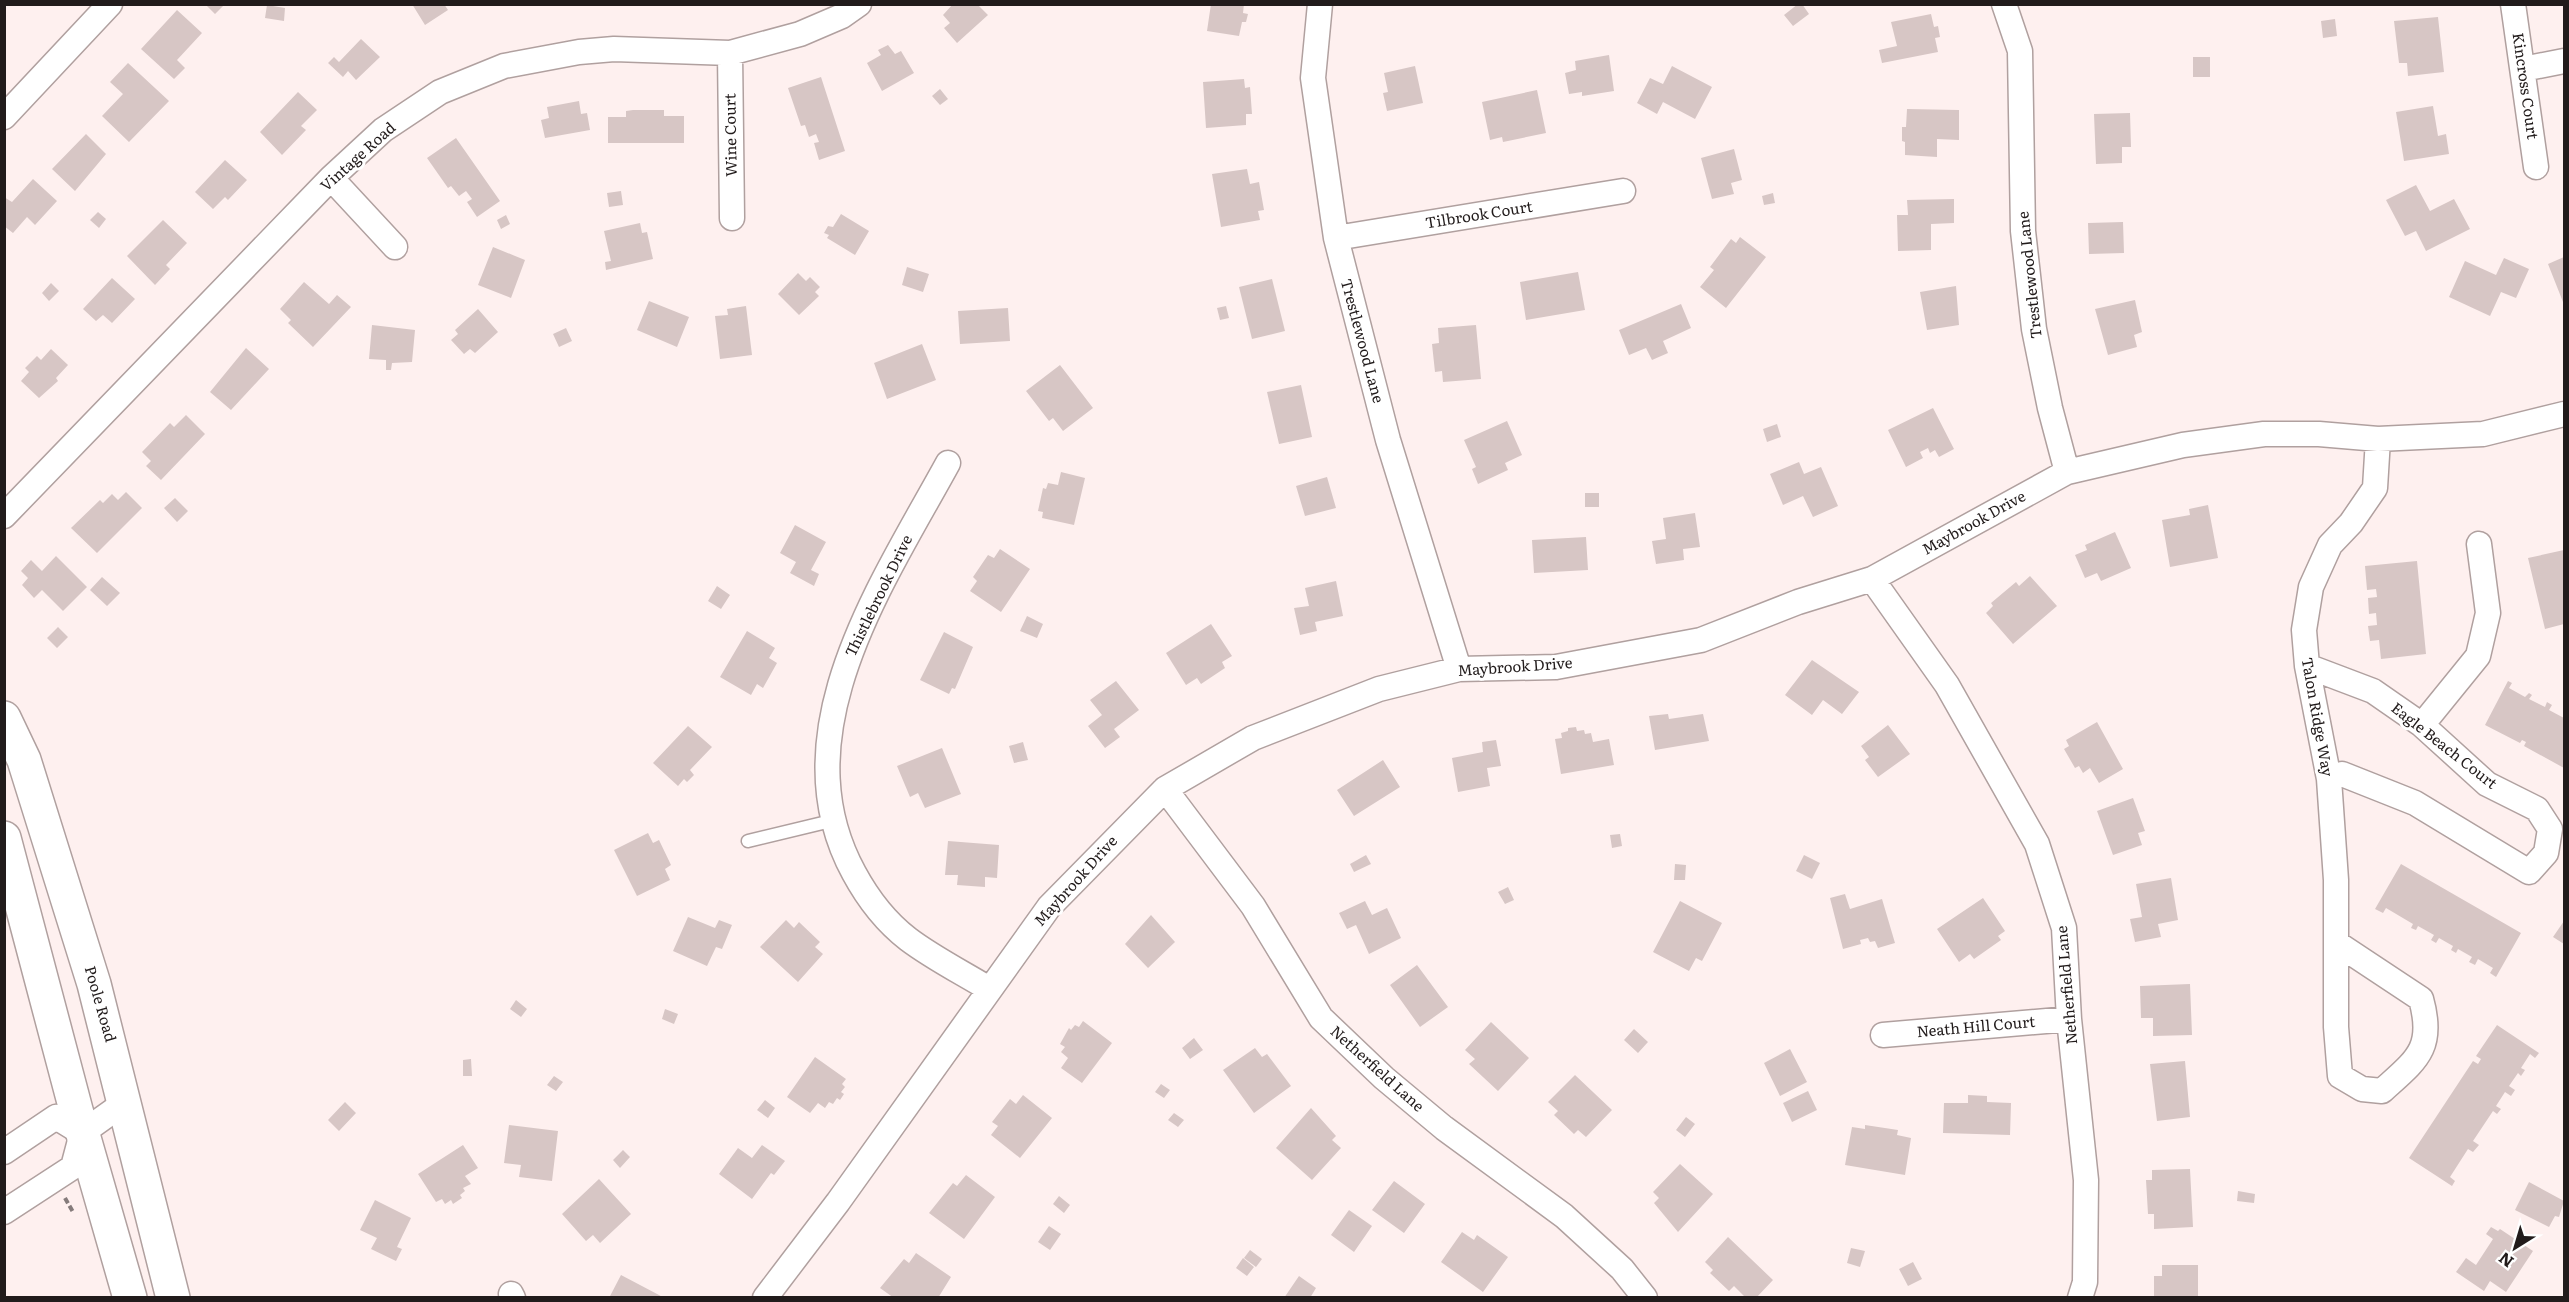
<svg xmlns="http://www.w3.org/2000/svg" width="2569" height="1302" viewBox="0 0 2569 1302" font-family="Literata,serif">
<rect width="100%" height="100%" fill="#fef0ef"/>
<path fill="#d7c6c5" d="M205,4H225L215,14Z
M412,4H444L448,10L425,25Z
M953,4H977L988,15L957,43L944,28L950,23L943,15Z
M1211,4H1244L1243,13L1248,14L1246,22H1242L1239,36L1207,31Z
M1798,4H1802L1809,14L1793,26L1784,15Z
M267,5L285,8L284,21L265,18Z
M177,10L202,33L177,60L185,68L174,79L141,49Z
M1931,14L1934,27L1938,26L1940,37L1935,38L1938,52L1882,63L1879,50L1897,46L1891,22Z
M2438,17L2444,72L2408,76L2407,63H2399L2394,21Z
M2335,19L2337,36L2323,38L2321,21Z
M361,39L380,57L356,80L348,71L343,77L328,63L334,57L339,62Z
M888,45L895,54L901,51L914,73L882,91L867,63L881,55L878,50Z
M1609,55L1614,91L1582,96V92L1569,94L1565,73L1576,70L1575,61Z
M2193,57H2210V77H2193Z
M128,63L169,101L129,142L102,116L123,94L110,82Z
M1415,66L1423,103L1387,111L1383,93L1388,92L1384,73Z
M1672,66L1712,87L1695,119L1663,102L1657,114L1637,103L1650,78L1663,84Z
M821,77L845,151L819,160L814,143L819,142L816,134L809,137L805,125L801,126L788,88Z
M1244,79L1245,88L1250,87L1252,114H1246V125L1206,128L1203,82Z
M940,89L948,99L940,105L932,96Z
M1537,90L1546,133L1503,142L1502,137L1490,140L1482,102Z
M298,92L317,110L301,126L306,130L282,155L260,132Z
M579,101L581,114L587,113L590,130L545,138L541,120L549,118L547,107Z
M2433,106L2438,136L2446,134L2449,154L2404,161L2396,112Z
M1907,109L1959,110V140L1937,139V157L1905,155V142L1902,141V127H1906Z
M633,110H664V116H684V143H608V117H626V111Z
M2130,113L2131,147H2122V163L2096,164L2094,114Z
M86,134L106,154L75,191L52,169Z
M456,138L500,201L477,217L467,202L472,199L466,191L459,196L451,186L448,188L427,158Z
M1734,149L1742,180L1731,183L1734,194L1712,199L1701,158Z
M225,160L247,180L228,200L225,197L213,209L195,192Z
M1247,169L1250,184L1259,182L1264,210L1258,211L1260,220L1221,227L1212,174Z
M33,179L57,201L35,225L27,217L13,233L4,226V197L12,202Z
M2416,185L2430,211L2454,199L2470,229L2426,251L2416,231L2405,236L2386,200Z
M621,191L623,205L609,207L607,193Z
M1773,193L1775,203L1764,205L1762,196Z
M1954,199V223L1931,224V250L1898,251L1897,215H1908L1907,200Z
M98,212L106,219L99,228L90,220Z
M841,214L869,231L855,255L827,238L829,235L824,233L828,226L833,227Z
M506,215L510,224L501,229L497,220Z
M163,220L187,243L166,265L170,269L155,285L127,256Z
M2123,222L2124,253L2089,254L2088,223Z
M640,223L642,233L647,232L653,259L606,270L605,262L611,261L604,231Z
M1740,237L1766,257L1726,308L1700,287L1714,270L1710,267L1731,239L1736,243Z
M493,247L525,260L511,298L478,285Z
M2564,257V301L2563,302L2548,264Z
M2504,258L2529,269L2516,298L2501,292L2490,316L2449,297L2465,261L2496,275Z
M907,267L929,274L923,292L902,285Z
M1578,272L1585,310L1526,320L1520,282Z
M798,273L806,281L810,277L820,287L815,292L819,296L799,315L778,294Z
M112,278L135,299L112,323L103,315L96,321L83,309Z
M1272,279L1285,331L1252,339L1239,287Z
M304,282L329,304L337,295L351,307L313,347L288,323L291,320L280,309Z
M51,283L59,291L49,301L42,293Z
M1956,286L1959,325L1927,330L1920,292Z
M2135,300L2142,332L2134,335L2137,347L2108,355L2095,309Z
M649,301L689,317L677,347L637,330Z
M1681,304L1691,328L1663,341L1668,353L1652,360L1646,348L1629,355L1619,330Z
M746,306L752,355L720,359L715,316L728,315L727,309Z
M1226,306L1229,318L1220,320L1217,308Z
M1008,308L1010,341L960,344L958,311Z
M478,309L498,332L475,353L470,349L464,354L451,340L458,334L455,330Z
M372,325L415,330L412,362L392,363L391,370H386V360L369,359Z
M1476,325L1481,379L1443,382L1442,371L1435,372L1432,344L1439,343L1438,328Z
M566,328L572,341L559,347L553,334Z
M922,344L936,380L887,399L874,363Z
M246,348L269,369L231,410L210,392Z
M51,349L68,365L56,378L58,381L39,398L21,381L29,372L25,368L37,356L41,360Z
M1060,365L1093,408L1063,431L1053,418L1049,421L1026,391Z
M1301,385L1312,437L1279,444L1267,392Z
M1933,408L1954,449L1939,457L1935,450L1930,453L1928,448L1920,452L1923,458L1906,467L1888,430Z
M186,415L205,434L161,480L146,466L151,461L142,452L170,423L174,427Z
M1507,421L1522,455L1505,463L1508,470L1478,484L1472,469L1476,467L1464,440Z
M1777,424L1781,437L1767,442L1763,429Z
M1799,462L1804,474L1821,467L1838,506L1813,517L1803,496L1783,505L1770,474Z
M1061,472L1085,478L1074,525L1042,518L1043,512L1038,511L1043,488L1046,489L1048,483L1058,485Z
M1327,477L1336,508L1305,516L1296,486Z
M126,492L142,508L97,553L71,528L100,500L103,503L112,494L118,500Z
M1585,493H1599V507H1585Z
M175,498L188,511L177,522L164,508Z
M2208,505L2218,558L2170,567L2162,520L2190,515L2189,509Z
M1695,513L1700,547L1683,549L1684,560L1656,564L1652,541L1666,539L1663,518Z
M795,525L826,542L811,570L819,574L814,586L790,573L796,562L780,553Z
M2115,532L2131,568L2101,581L2097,573L2085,578L2075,555L2087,550L2085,545Z
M1586,537L1588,570L1534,573L1532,540Z
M1000,549L1030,569L1001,612L970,591L977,581L973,577L988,555L994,558Z
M2564,550V624L2545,629L2528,558Z
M56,556L87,587L63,611L42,590L34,598L22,585L28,578L21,571L31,560L42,571Z
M2417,561L2426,654L2381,659L2379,640L2370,641L2368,626L2377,625L2376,613L2369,614L2368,598L2377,597L2376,589L2367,590L2365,566Z
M2030,576L2057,606L2013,644L1986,613L1993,606L1991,603L2016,582L2019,586Z
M102,577L120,593L107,606L90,590Z
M1336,581L1343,616L1315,622L1317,631L1300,635L1294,608L1309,606L1305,588Z
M717,586L730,595L721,609L708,601Z
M1027,616L1043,624L1037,638L1020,631Z
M1211,624L1232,656L1222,662L1225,668L1201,684L1197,678L1186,685L1166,653Z
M58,627L68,637L57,648L47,638Z
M747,631L775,648L769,658L777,663L763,688L757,684L751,695L720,677Z
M944,632L973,647L955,689L952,688L949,694L920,680Z
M1812,660L1859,692L1842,714L1823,700L1812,715L1785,695Z
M1116,681L1139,710L1114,729L1120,737L1105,748L1088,726L1102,715L1090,700Z
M2508,681L2512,683L2509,688L2525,697L2529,693L2532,695L2529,699L2545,707L2547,702L2552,705L2549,710L2564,718V768L2524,746L2526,742L2522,740L2520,743L2485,725Z
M1668,714L1669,719L1703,714L1709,741L1655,750L1649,716Z
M2097,722L2123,769L2099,783L2090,768L2083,773L2079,766L2075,768L2064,749L2069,746L2066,740Z
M1888,725L1910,754L1878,777L1865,760L1869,757L1861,746Z
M688,726L712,747L690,770L694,775L687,782L684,779L678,786L653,763Z
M1576,727L1577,731L1584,730L1585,734L1591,733L1593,742L1609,739L1614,765L1561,774L1555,739L1562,738L1561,733L1568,731V728Z
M1496,740L1501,766L1487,768L1490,786L1458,792L1452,758L1483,752L1482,742Z
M1023,742L1028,760L1014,763L1009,746Z
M942,748L961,794L925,808L918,793L910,797L897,766Z
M1383,760L1400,787L1354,816L1337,790Z
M2133,798L2145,831L2138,833L2142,845L2113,855L2097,811Z
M648,833L653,843L659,840L671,865L665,869L670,880L637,896L614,850Z
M1620,834L1622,846L1612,848L1610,835Z
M948,841L999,845L997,878L985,877V887L957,885L958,875H945Z
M1366,855L1371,864L1354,872L1350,864Z
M1804,855L1820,863L1812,879L1796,871Z
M1675,864L1686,865L1685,880H1674Z
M2401,864L2521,933L2496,977L2490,973L2493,968L2478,959L2475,965L2469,962L2472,957L2458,949L2456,953L2451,950L2453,946L2439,938L2436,943L2431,940L2434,935L2418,926L2416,930L2411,928L2413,924L2386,908L2383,913L2375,909Z
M2171,878L2178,920L2158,924L2161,937L2135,942L2130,919L2142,917L2136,884Z
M1508,887L1514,900L1505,904L1498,892Z
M1845,894L1850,909L1882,899L1895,943L1878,948L1875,941L1870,942L1868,938L1860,940L1861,944L1843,949L1830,898Z
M1983,898L2005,931L1998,936L2001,940L1974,959L1970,954L1959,962L1937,929Z
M1365,901L1372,915L1387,908L1401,938L1369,954L1356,925L1347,929L1339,913Z
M1680,901L1722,923L1702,961L1696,958L1689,971L1653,952Z
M1151,915L1175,942L1148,968L1125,944Z
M688,917L715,928L719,920L732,925L722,949L716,947L707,966L673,951Z
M786,920L794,928L799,922L820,942L815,947L823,954L798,982L760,947Z
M2564,921V944L2553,937Z
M1417,965L1448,1007L1420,1027L1390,985Z
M2190,984L2192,1035L2153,1036V1018H2141L2140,986Z
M516,1000L527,1009L521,1017L510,1009Z
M665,1009L678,1014L674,1024L662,1019Z
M1083,1021L1112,1043L1082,1083L1061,1068L1068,1058L1061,1052L1065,1047L1060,1044L1069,1028L1071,1030L1075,1025L1079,1027Z
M1491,1022L1529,1058L1498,1091L1469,1064L1475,1059L1465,1050Z
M2497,1025L2539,1053L2535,1058L2530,1054L2521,1068L2525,1070L2521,1076L2518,1073L2509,1086L2515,1090L2511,1096L2505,1092L2496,1106L2501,1109L2497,1114L2493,1111L2473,1141L2479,1145L2473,1152L2468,1149L2450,1177L2455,1181L2452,1186L2409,1158L2473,1061L2478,1064L2481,1059L2476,1056Z
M1634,1029L1648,1042L1638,1053L1624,1040Z
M1194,1038L1203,1050L1190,1059L1182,1048Z
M1255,1048L1262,1057L1267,1054L1291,1086L1254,1113L1223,1070Z
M1790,1049L1807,1082L1780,1096L1764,1063Z
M815,1057L846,1079L842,1084L845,1087L841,1092L844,1094L840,1100L837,1098L833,1104L829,1102L825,1108L818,1103L810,1113L787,1097Z
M471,1059L472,1076H463V1060Z
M2185,1061L2190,1117L2157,1121L2150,1064Z
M1575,1075L1612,1110L1586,1137L1578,1130L1574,1134L1554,1115L1558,1111L1548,1102Z
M554,1076L563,1082L556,1091L547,1085Z
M1161,1084L1170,1090L1164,1098L1155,1092Z
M1808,1091L1817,1110L1792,1122L1783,1103Z
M1023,1095L1052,1118L1020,1158L991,1135L998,1126L992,1122L1010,1099L1016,1104Z
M1968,1095L1987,1096V1102L2011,1103L2010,1135L1943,1133L1944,1103H1968Z
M765,1100L775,1108L768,1118L757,1110Z
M345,1102L356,1113L339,1131L328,1120Z
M1311,1108L1336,1136L1332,1140L1341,1148L1312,1180L1276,1148Z
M1174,1113L1184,1120L1178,1127L1168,1120Z
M1686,1117L1695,1124L1685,1137L1676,1130Z
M509,1125L558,1131L552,1181L519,1177L521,1165L504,1163Z
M1865,1125L1898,1130L1897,1135L1911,1138L1905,1175L1845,1165L1852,1127L1865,1129Z
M463,1145L478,1168L465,1176L471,1184L463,1188L465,1191L460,1195L462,1198L453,1204L451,1200L445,1204L442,1199L436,1202L418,1174Z
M762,1145L785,1161L774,1175L771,1173L752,1199L719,1174L738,1148L752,1158Z
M623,1150L630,1157L620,1168L613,1160Z
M1680,1164L1713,1194L1678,1232L1654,1203L1659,1198L1653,1192Z
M2190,1169L2193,1227L2154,1229V1214H2148L2146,1180H2152V1170Z
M966,1175L995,1197L964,1239L929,1213L953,1183L957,1186Z
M599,1179L631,1214L600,1243L593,1235L586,1241L562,1214Z
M1394,1181L1425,1204L1404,1233L1372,1210Z
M2529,1182L2564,1201L2559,1217L2555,1216L2549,1227L2515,1210Z
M2238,1191L2255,1194L2254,1203L2237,1201Z
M1059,1196L1070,1205L1064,1213L1053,1204Z
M375,1200L411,1218L397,1247L402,1249L396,1261L371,1249L377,1238L360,1230Z
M1349,1210L1372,1226L1354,1252L1331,1235Z
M1049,1226L1061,1234L1050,1250L1038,1242Z
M2491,1227L2498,1231L2500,1229L2533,1251L2506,1292L2490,1281L2484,1291L2456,1272L2466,1258L2476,1265L2493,1239L2486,1234Z
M1462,1232L1474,1240L1477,1235L1508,1257L1483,1292L1441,1262Z
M1728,1237L1773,1280L1756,1298H1746L1734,1286L1729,1291L1710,1273L1713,1270L1705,1262Z
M1851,1248L1865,1251L1860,1267L1847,1263Z
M1250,1250L1262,1259L1256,1267L1244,1258Z
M916,1253L951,1277L938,1298H894L880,1288L904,1259L909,1263Z
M1243,1258L1254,1267L1247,1276L1236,1268Z
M1913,1262L1922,1279L1908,1286L1899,1269Z
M2162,1265H2198V1298H2154V1276H2162Z
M621,1275L659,1295L664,1298H609Z
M1299,1276L1316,1288L1310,1298H1284Z"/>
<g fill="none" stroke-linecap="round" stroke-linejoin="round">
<g stroke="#b0a09f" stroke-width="15">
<path id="lane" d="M748,841L831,821"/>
</g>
<g stroke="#b0a09f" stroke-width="27">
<path id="street" d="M1320,4L1313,78L1336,238L1388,440L1459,669
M2004,4L2020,51L2023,231L2034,329L2050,408L2067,472
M2513,4L2536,167
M730,53L732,218
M2523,69L2564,61
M4,117L110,4
M331,178L395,247
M1336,238L1623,191
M948,463C882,584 778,734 854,873C867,897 886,922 908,939C933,958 963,973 989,989
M4,516L331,178L383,130L440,92L504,66L579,52L614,49L730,53L800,34L842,16L859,4
M1872,579L1947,685L2037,844L2064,928L2069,1019L2086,1180L2085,1282L2080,1298
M2307,666L2373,691L2422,725L2487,784L2537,809L2550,829L2546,853L2529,872L2415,803L2342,774L2329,779
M2422,725L2478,656L2488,613L2479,544
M1165,789L1253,906L1321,1018L1384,1078L1444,1128L1564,1216L1622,1269L1645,1298
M2338,944L2421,999C2435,1049 2416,1060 2382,1091L2362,1089L2340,1076L2336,1027V880L2329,779L2307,666L2304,630L2311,587L2330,545L2351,523L2375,488L2378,439
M1883,1035L2069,1019
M82,1133L124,1103
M4,1152L56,1117L82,1133
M4,1212L73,1167L82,1133
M511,1294L513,1298
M765,1298L838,1202L1049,907L1165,789L1253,738L1379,689L1459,669L1556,667L1701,640L1798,602L1872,579L2067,472L2183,445L2264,434H2319L2378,439L2483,434L2564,414"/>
</g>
<g stroke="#b0a09f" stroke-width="36">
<path id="primary" d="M4,718L24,760L94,984L173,1298
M4,838L76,1110L130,1298"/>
</g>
<path stroke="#857b7b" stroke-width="4" stroke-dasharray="6 3" stroke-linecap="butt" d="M65,1198L73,1212"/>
<use href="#lane" stroke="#fff" stroke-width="12"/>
<use href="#street" stroke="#fff" stroke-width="24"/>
<use href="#primary" stroke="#fff" stroke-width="33"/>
</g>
<g text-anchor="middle" stroke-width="6" stroke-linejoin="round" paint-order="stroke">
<g font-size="15" fill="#211b1b" stroke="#fff">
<text transform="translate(2525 86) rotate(82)" y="5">Kincross Court</text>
<text transform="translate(731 135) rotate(-91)" y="5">Wine Court</text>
<text transform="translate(358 157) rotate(-42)" y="5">Vintage Road</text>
<text transform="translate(1479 215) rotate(-9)" y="5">Tilbrook Court</text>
<text transform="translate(2030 275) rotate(-96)" y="5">Trestlewood Lane</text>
<text transform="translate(1362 341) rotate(75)" y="5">Trestlewood Lane</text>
<text transform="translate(1974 523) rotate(-29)" y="5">Maybrook Drive</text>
<text transform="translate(879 596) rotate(-64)" y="5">Thistlebrook Drive</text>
<text transform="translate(1515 667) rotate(-4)" y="5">Maybrook Drive</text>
<text transform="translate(2317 717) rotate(80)" y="5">Talon Ridge Way</text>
<text transform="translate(2444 746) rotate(38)" y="5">Eagle Beach Court</text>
<text transform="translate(1076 881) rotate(-48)" y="5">Maybrook Drive</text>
<text transform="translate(2067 985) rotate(-95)" y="5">Netherfield Lane</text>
<text transform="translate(100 1004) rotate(74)" y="5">Poole Road</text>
<text transform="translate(1976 1027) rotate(-5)" y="5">Neath Hill Court</text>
<text transform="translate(1377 1069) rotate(42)" y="5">Netherfield Lane</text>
</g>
</g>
<rect width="2569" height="1302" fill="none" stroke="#211b1b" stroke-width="12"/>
<g transform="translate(2515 1248) rotate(217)" stroke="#ffffff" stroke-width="4.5" paint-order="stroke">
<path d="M0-4.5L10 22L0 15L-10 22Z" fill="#211b1b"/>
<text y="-9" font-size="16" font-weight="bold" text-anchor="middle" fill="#211b1b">N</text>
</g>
</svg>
